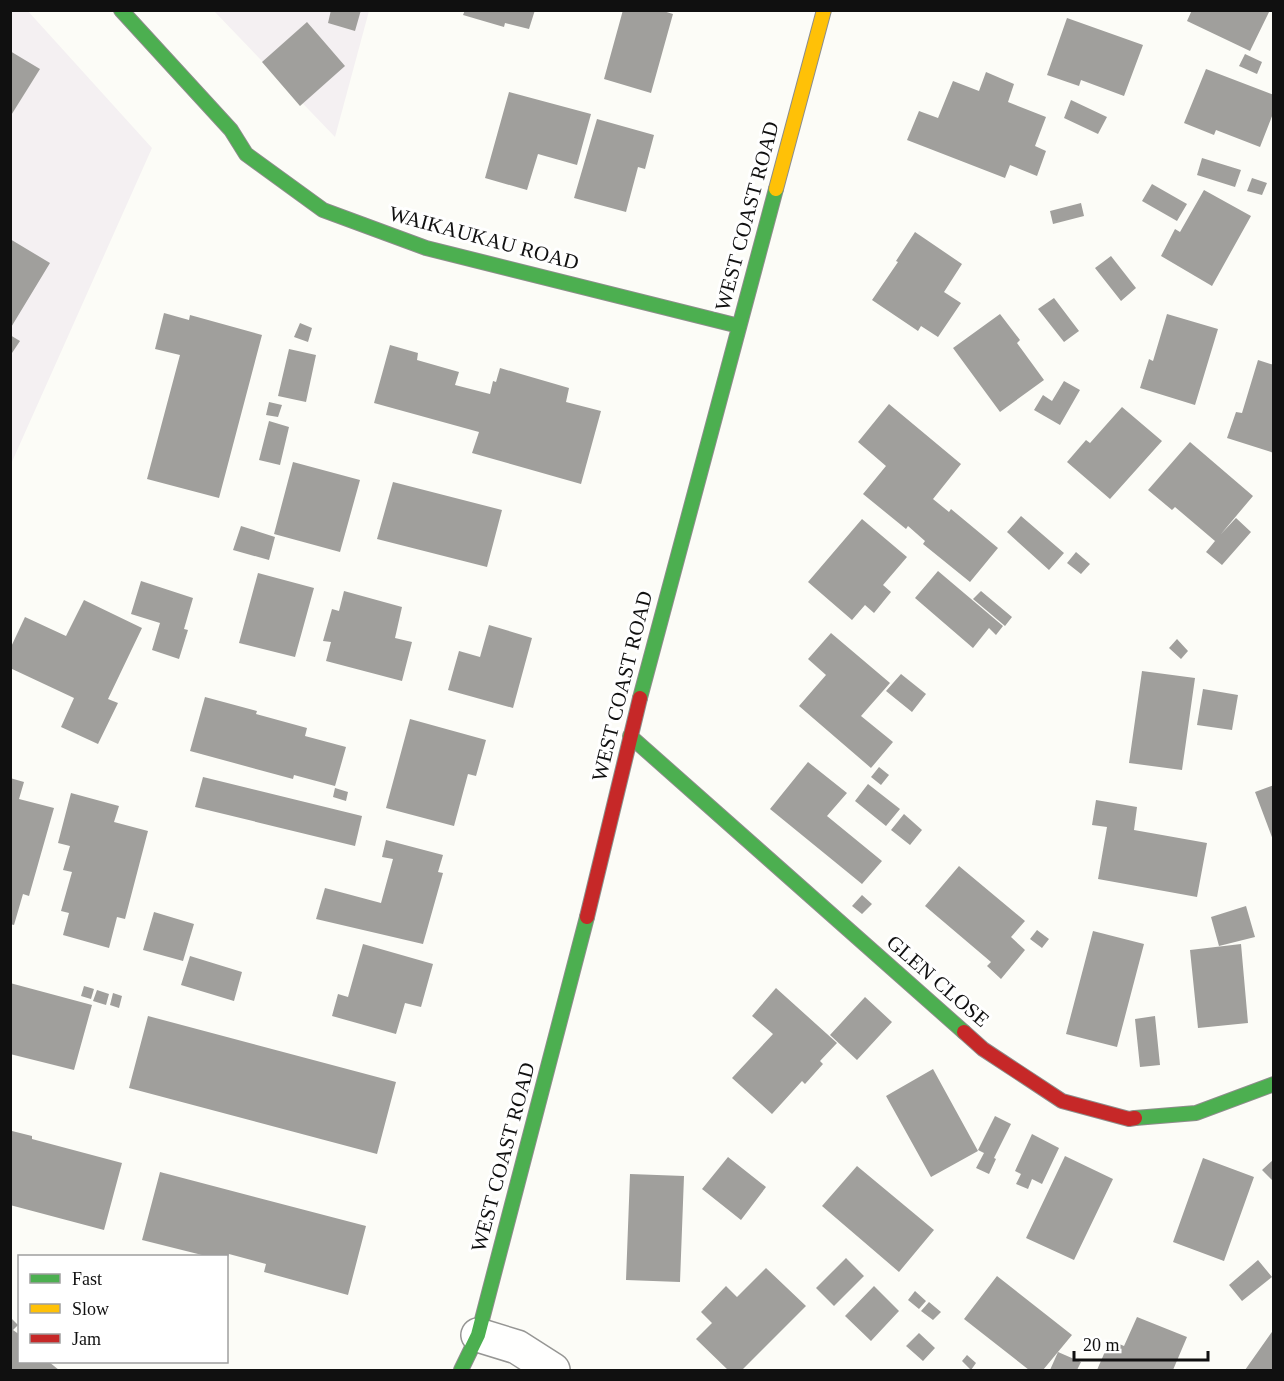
<svg xmlns="http://www.w3.org/2000/svg" width="1284" height="1381" viewBox="0 0 1284 1381" font-family="Georgia,serif">
<rect width="100%" height="100%" fill="#fcfcf7"/>
<path fill="#f4f0f2" d="M27,10L152,148L11,464L10,11Z
M214,11H369L335,137Z"/>
<path fill="#a09f9c" d="M331,10H361L355,31L328,23Z
M465,10H535L529,29L505,23L504,27L463,15Z
M623,10H660L673,14L651,93L604,79Z
M1192,10H1270L1250,51L1187,21Z
M1067,18L1143,45L1124,96L1081,80L1079,86L1047,75Z
M307,22L345,66L300,106L262,62Z
M10,51L40,69L10,117Z
M1245,54L1262,62L1257,74L1239,66Z
M1206,69L1274,95V111L1260,147L1216,130L1214,135L1184,123Z
M986,72L1014,84L1008,102L1046,117L1035,146L1046,151L1037,176L1010,165L1005,178L907,140L919,111L938,118L953,81L979,91Z
M509,92L591,114L577,165L538,154L527,190L485,178Z
M1071,100L1107,117L1098,134L1064,118Z
M597,119L654,135L645,169L638,167L626,212L574,198Z
M1202,158L1241,170L1235,187L1197,175Z
M1252,178L1267,183L1262,195L1247,191Z
M1152,184L1187,204L1177,221L1142,201Z
M1204,190L1251,216L1212,286L1161,256L1175,229L1180,232Z
M1081,203L1084,216L1053,224L1050,211Z
M915,232L962,264L944,292L961,303L938,337L921,326L918,331L872,300L898,262L896,261Z
M10,239L50,263L10,329Z
M1111,256L1136,288L1121,301L1095,268Z
M1054,298L1079,331L1064,342L1038,309Z
M164,313L189,320L190,315L262,335L219,498L147,479L180,355L155,349Z
M1000,314L1020,340L1017,343L1044,380L1000,412L953,348Z
M1167,314L1218,329L1195,405L1140,388L1149,359L1153,361Z
M300,323L312,328L308,342L294,337Z
M10,335L20,341L10,356Z
M390,345L418,353L417,360L459,372L455,385L490,394L493,381L496,382L500,368L569,388L566,402L601,411L581,484L472,453L479,432L374,403Z
M289,349L316,355L306,402L278,396Z
M1258,360L1274,365V453L1227,438L1236,412L1242,413Z
M1064,381L1080,390L1060,425L1034,410L1043,395L1052,401Z
M269,402L282,405L278,417L266,415Z
M889,404L961,464L933,499L949,512L951,509L998,548L970,582L923,544L925,541L908,526L906,529L863,494L886,466L858,442Z
M1122,407L1162,441L1110,499L1067,462L1086,440L1090,443Z
M269,421L289,427L280,465L259,460Z
M1190,442L1253,496L1221,534L1236,518L1251,532L1222,565L1206,552L1215,541L1175,507L1172,510L1148,490Z
M293,462L360,480L340,552L274,534Z
M393,482L502,510L487,567L377,539Z
M1021,516L1064,553L1049,570L1007,532Z
M862,519L907,557L883,585L891,592L874,613L865,605L852,620L808,582Z
M241,526L275,537L269,560L233,550Z
M1076,552L1090,564L1081,574L1067,563Z
M938,571L1003,626L996,635L989,628L973,648L915,598Z
M258,573L314,588L295,657L239,643Z
M141,581L193,598L184,629L188,630L179,659L152,650L160,623L131,614Z
M344,591L402,607L395,638L412,642L402,681L326,661L331,642L323,641L332,609L339,611Z
M981,591L1012,617L1005,626L973,599Z
M84,600L142,628L108,699L118,703L98,744L61,727L74,698L10,668V649L25,617L66,636Z
M489,625L532,638L513,708L448,690L459,651L480,657Z
M831,633L890,683L861,716L893,742L871,768L799,706L826,675L808,659Z
M1177,639L1188,651L1181,659L1169,648Z
M1142,671L1195,678L1182,770L1129,763Z
M901,674L926,694L912,712L886,691Z
M1203,689L1238,695L1232,730L1197,725Z
M205,697L257,711L256,714L307,728L305,736L346,747L335,786L294,775L293,779L190,751Z
M410,719L486,740L476,776L468,774L454,826L386,808Z
M808,762L847,793L827,816L882,861L862,884L770,809Z
M879,767L889,775L881,785L871,777Z
M203,777L362,816L355,846L195,807Z
M10,778L24,782L19,799L54,808L29,896L23,894L14,925L10,924Z
M868,784L900,809L886,826L855,801Z
M1274,785V840H1273L1255,792Z
M335,788L348,792L346,801L333,797Z
M71,793L119,806L114,822L148,831L125,919L117,917L109,948L63,935L69,913L61,911L72,872L63,870L70,846L58,843Z
M1096,800L1137,807L1134,830L1207,843L1197,897L1098,879L1107,827L1092,825Z
M904,814L922,830L910,845L891,830Z
M386,840L443,855L438,872L443,873L423,944L316,919L325,888L381,903L393,859L382,857Z
M959,866L1025,921L1011,937L1025,950L1001,979L987,966L991,962L925,906Z
M862,895L872,904L862,914L852,906Z
M1246,906L1255,937L1219,946L1211,917Z
M154,912L194,924L183,961L143,950Z
M1037,930L1049,939L1042,948L1030,939Z
M1093,931L1144,944L1117,1047L1066,1034Z
M363,944L433,964L421,1007L405,1003L396,1034L332,1016L338,994L348,997Z
M1241,944L1248,1023L1198,1028L1190,950Z
M190,956L242,972L234,1001L181,985Z
M10,983L92,1005L74,1070L10,1054Z
M84,986L94,989L91,999L81,996Z
M776,988L837,1043L820,1061L823,1064L805,1084L802,1081L772,1114L732,1078L773,1034L752,1016Z
M97,990L109,994L106,1005L93,1001Z
M113,993L122,996L119,1008L110,1005Z
M865,997L892,1022L857,1060L830,1035Z
M148,1016L396,1082L377,1154L129,1088Z
M1155,1016L1160,1065L1140,1067L1135,1019Z
M933,1069L978,1151L931,1177L886,1096Z
M995,1116L1011,1124L994,1158L996,1159L989,1174L976,1168L984,1153L978,1150Z
M12,1131L32,1136V1139L122,1163L104,1230L10,1205Z
M1032,1134L1059,1148L1042,1184L1032,1179L1028,1189L1016,1184L1021,1174L1015,1171Z
M1065,1156L1113,1179L1074,1260L1026,1238Z
M728,1157L766,1187L741,1220L702,1189Z
M1203,1158L1254,1177L1224,1261L1173,1242Z
M1274,1159V1182L1262,1170Z
M857,1166L934,1230L899,1272L822,1206Z
M160,1172L366,1226L348,1295L264,1272L266,1264L229,1254L228,1257L206,1256L142,1240Z
M630,1174L684,1176L680,1282L626,1280Z
M846,1258L864,1276L834,1306L816,1288Z
M1258,1260L1272,1277L1242,1301L1229,1285Z
M766,1268L806,1306L742,1370H728L696,1339L712,1323L701,1312L726,1286L737,1297Z
M997,1276L1072,1335L1043,1370H1029L964,1319Z
M874,1286L899,1311L871,1341L845,1316Z
M915,1291L926,1301L919,1309L908,1300Z
M929,1302L941,1312L933,1320L921,1311Z
M10,1317L18,1325L13,1330L20,1335V1362H49L59,1370H10Z
M1137,1317L1187,1337L1173,1370H1097L1110,1340L1124,1346Z
M1274,1329V1370H1245Z
M919,1333L935,1348L923,1361L906,1346Z
M1058,1352L1081,1362L1077,1370H1050Z
M967,1355L976,1363L971,1370L962,1361Z"/>
<g fill="none" stroke-linecap="round" stroke-linejoin="round">
<g stroke="#969694" stroke-width="36">
<path id="street" d="M478,1335L517,1347L553,1370"/>
</g>
<g stroke="#8d8d8b" stroke-width="16">
<path id="fast" d="M121,10L231,130L246,154L323,210L426,248L739,326
M640,698L776,189
M630,736L964,1032
M1135,1118L1196,1113L1274,1084
M461,1370L478,1335L587,917"/>
</g>
<g stroke="#8d8d8b" stroke-width="16">
<path id="slow" d="M776,189L824,10"/>
</g>
<g stroke="#8d8d8b" stroke-width="16">
<path id="jam" d="M587,917L640,698
M964,1032L983,1049L1062,1101L1129,1119L1135,1118"/>
</g>
<use href="#street" stroke="#fffffe" stroke-width="33"/>
<use href="#fast" stroke="#4caf50" stroke-width="14"/>
<use href="#slow" stroke="#ffc107" stroke-width="14"/>
<use href="#jam" stroke="#c62828" stroke-width="14"/>
</g>
<g text-anchor="middle" stroke-width="6" stroke-linejoin="round" paint-order="stroke">
<g font-size="21" fill="#101010" stroke="#fff">
<text transform="translate(747 216) rotate(-75)" y="7">WEST COAST ROAD</text>
<text transform="translate(484 238) rotate(15)" y="7">WAIKAUKAU ROAD</text>
<text transform="translate(622 686) rotate(-76)" y="7">WEST COAST ROAD</text>
<text transform="translate(938 981) rotate(41)" y="7">GLEN CLOSE</text>
<text transform="translate(503 1157) rotate(-75)" y="7">WEST COAST ROAD</text>
</g>
</g>
<rect width="1284" height="1381" fill="none" stroke="#101010" stroke-width="24"/>
<rect x="18" y="1255" width="210" height="108" fill="#ffffff" stroke="#9f9f9f" stroke-width="1.5"/>
<rect x="30" y="1274" width="30" height="9" fill="#4caf50" stroke="#9f9f9f" stroke-width="1.5"/>
<text x="72" y="1285" font-size="18" fill="#101010">Fast</text>
<rect x="30" y="1304" width="30" height="9" fill="#ffc107" stroke="#9f9f9f" stroke-width="1.5"/>
<text x="72" y="1315" font-size="18" fill="#101010">Slow</text>
<rect x="30" y="1334" width="30" height="9" fill="#c62828" stroke="#9f9f9f" stroke-width="1.5"/>
<text x="72" y="1345" font-size="18" fill="#101010">Jam</text>
<path d="M1074 1351v9h134v-9" fill="none" stroke="#101010" stroke-width="3"/>
<text x="1083" y="1351" font-size="18" fill="#101010" stroke="#ffffff" stroke-width="4.5" paint-order="stroke">20 m</text>
</svg>
